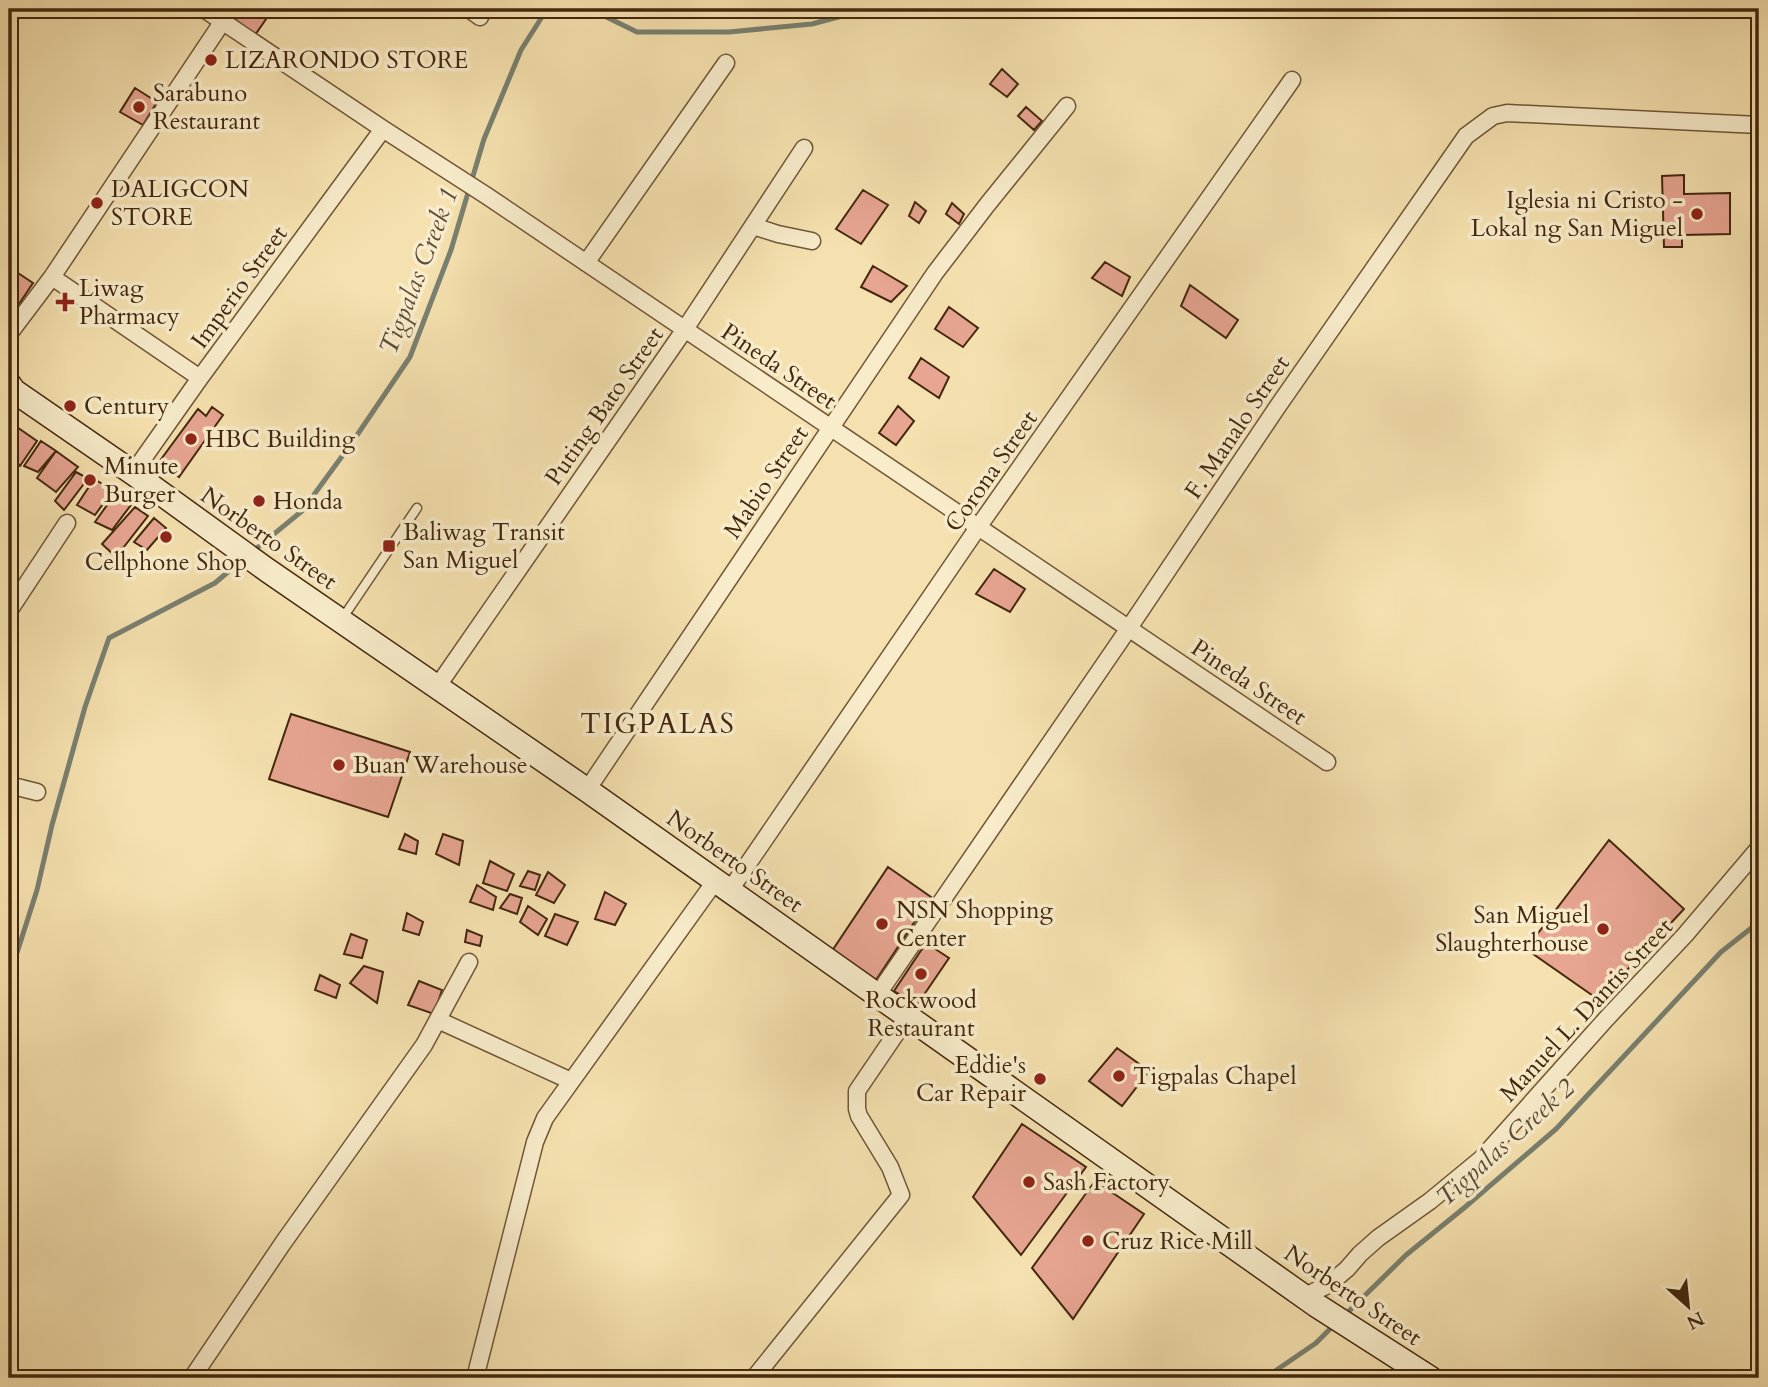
<svg xmlns="http://www.w3.org/2000/svg" width="1768" height="1387" viewBox="0 0 1768 1387" font-family="Cardo,serif">
  <rect width="100%" height="100%" fill="#f5e1af"/>
  <filter id="stains"><feTurbulence type="fractalNoise" baseFrequency=".00286" numOctaves="4"/><feColorMatrix values="0 0 0 0 .2 0 0 0 0 .09 0 0 0 0 .02 0 0 0 .5 -.17"/></filter>
  <radialGradient id="worn" r=".72"><stop offset=".6" stop-color="#630" stop-opacity="0"/><stop offset="1" stop-color="#630" stop-opacity=".3"/></radialGradient>
  <g fill="none" stroke-linecap="round" stroke-linejoin="round">
    <path stroke="#798070" stroke-width="5" d="M590 9 637 32H729L812 24 868 9
      M252 552 302 511 351 444 410 357 451 250 484 139 521 50 547 9H552
      M9 1006 15 959 37 890 52 825 85 707 109 638 215 583 242 560
      M1344 1316 1406 1255 1464 1208 1556 1129 1721 952 1759 922
      M1265 1378 1316 1343 1334 1325"/>
  </g>
  <path fill="#e7a592" stroke="#43270e" stroke-width="2" d="M238 9H273L255 35 232 17Z
    M1002 69 1018 84 1007 97 990 84Z
    M135 88 157 102 143 125 120 112Z
    M1026 107 1042 121 1034 130 1018 116Z
    M1684 175V194L1730 193V234L1682 235V247H1664L1662 176Z
    M863 190 888 205 861 244 836 229Z
    M915 202 926 211 919 223 909 216Z
    M952 203 964 214 959 224 946 214Z
    M1105 262 1130 277 1122 296 1092 278Z
    M873 266 907 286 891 302 861 287Z
    M9 267 33 283 9 319Z
    M1190 285 1238 320 1226 338 1181 306Z
    M949 307 978 328 963 347 935 329Z
    M921 358 949 377 939 398 909 378Z
    M898 406 914 421 896 445 879 433Z
    M212 407 223 415 179 477 159 462 198 409 206 416Z
    M14 425 37 441 20 466 9 454V435Z
    M41 441 56 451 38 472 24 466Z
    M56 451 78 467 56 492 37 478Z
    M76 472 87 478 86 481 64 510 55 501Z
    M94 479 113 490 95 515 77 505Z
    M117 491 134 501 112 530 95 522Z
    M135 507 148 516 116 557 102 544Z
    M154 518 166 528 147 550 134 542Z
    M994 569 1025 589 1010 612 976 594Z
    M291 714 410 752 388 817 269 779Z
    M405 834 418 841 416 854 399 849Z
    M443 834 463 841 459 865 436 854Z
    M1609 840 1684 909 1599 1000 1526 949Z
    M490 861 514 874 507 891 483 883Z
    M888 867 931 897 876 980 832 951Z
    M528 871 540 875 535 890 520 886Z
    M528 871 540 875 535 890 520 886Z
    M548 872 565 885 554 903 536 895Z
    M477 885 496 897 493 910 470 902Z
    M605 892 626 904 615 925 595 919Z
    M510 894 522 898 517 914 500 908Z
    M528 906 547 919 538 935 520 922Z
    M407 913 423 922 419 935 403 930Z
    M555 914 578 922 567 945 545 936Z
    M467 930 482 936 480 946 465 942Z
    M351 934 367 940 362 958 344 954Z
    M926 943 949 958 917 1005 894 991Z
    M364 966 383 972 377 1003 350 983Z
    M320 975 340 985 336 998 315 990Z
    M419 981 442 990 434 1014 408 1005Z
    M1117 1048 1149 1071 1122 1106 1089 1081Z
    M1022 1124 1086 1167 1021 1255 973 1197Z
    M1095 1181 1144 1214 1073 1319 1032 1268Z"/>
  <g fill="none" stroke-linecap="round" stroke-linejoin="round">
    <g stroke="#705636" stroke-width="11">
      <path id="service" d="M342 619 417 508"/>
    </g>
    <g stroke="#705636" stroke-width="19">
      <path id="minor" d="M204 9 383 129 487 196 1327 762
        M469 9 480 17
        M753 226 778 234 812 241
        M586 263 726 63
        M52 277 200 378
        M9 334 52 277 231 9
        M133 473 200 378 383 129
        M9 611 67 523
        M437 687 685 329 804 148
        M9 785 37 792
        M587 790 935 273 987 205 1067 106
        M730 890 979 526 1292 80
        M878 994 1129 628 1276 409 1466 136 1493 116 1507 113 1759 125
        M438 1020 571 1081
        M1305 1296 1328 1285 1347 1269 1360 1254 1378 1238 1430 1201 1481 1159 1607 1018 1685 935 1759 848
        M192 1378 283 1243 424 1045 469 962
        M475 1378 535 1142 545 1118 716 880
        M754 1378 901 1195 890 1167 859 1116 857 1109V1091L908 1016"/>
    </g>
    <g stroke="#43270e" stroke-width="26">
      <path id="secondary" d="M9 384 14 391 133 473 267 570 587 790 1316 1305 1430 1378"/>
    </g>
    <use href="#service" stroke="#f8eccb" stroke-width="8"/>
    <use href="#minor" stroke="#f8eccb" stroke-width="16"/>
    <use href="#secondary" stroke="#f8eccb" stroke-width="23"/>
  </g>
  <g fill="#8f2418" stroke="#f8eccb" stroke-width="2.5">
    <circle cx="211" cy="60" r="7"/>
    <circle cx="139" cy="107" r="7"/>
    <circle cx="97" cy="203" r="7"/>
    <circle cx="1697" cy="214" r="7"/>
    <path d="M61.5 291.5h7v7h7v7h-7v7h-7v-7h-7v-7h7z"/>
    <circle cx="70" cy="406" r="7"/>
    <circle cx="191" cy="439" r="7"/>
    <circle cx="90" cy="480" r="7"/>
    <circle cx="259" cy="501" r="7"/>
    <circle cx="166" cy="537" r="7"/>
    <rect x="382" y="539" width="14" height="14" rx="3.5"/>
    <circle cx="339" cy="765" r="7"/>
    <circle cx="882" cy="924" r="7"/>
    <circle cx="1603" cy="929" r="7"/>
    <circle cx="921" cy="974" r="7"/>
    <circle cx="1119" cy="1076" r="7"/>
    <circle cx="1040" cy="1079" r="7"/>
    <circle cx="1029" cy="1182" r="7"/>
    <circle cx="1088" cy="1241" r="7"/>
  </g>
  <g text-anchor="middle" stroke-width="7" stroke-linejoin="round" paint-order="stroke">
    <g font-size="24" fill="#43270e" stroke="#f8eccb" text-anchor="start">
      <text x="225" y="68">LIZARONDO STORE</text>
      <text x="153" y="101">Sarabuno<tspan x="153" dy="28">Restaurant</tspan></text>
      <text x="111" y="197">DALIGCON<tspan x="111" dy="28">STORE</tspan></text>
      <text x="1683" y="208" text-anchor="end">Iglesia ni Cristo -<tspan x="1683" dy="28">Lokal ng San Miguel</tspan></text>
      <text x="79" y="296">Liwag<tspan x="79" dy="28">Pharmacy</tspan></text>
      <text x="84" y="414">Century</text>
      <text x="205" y="447">HBC Building</text>
      <text x="104" y="474">Minute<tspan x="104" dy="28">Burger</tspan></text>
      <text x="273" y="509">Honda</text>
      <text x="403" y="540">Baliwag Transit<tspan x="403" dy="28">San Miguel</tspan></text>
      <text x="166" y="570" text-anchor="middle">Cellphone Shop</text>
      <text x="353" y="773">Buan Warehouse</text>
      <text x="896" y="918">NSN Shopping<tspan x="896" dy="28">Center</tspan></text>
      <text x="1589" y="923" text-anchor="end">San Miguel<tspan x="1589" dy="28">Slaughterhouse</tspan></text>
      <text x="921" y="1008" text-anchor="middle">Rockwood<tspan x="921" dy="28">Restaurant</tspan></text>
      <text x="1026" y="1073" text-anchor="end">Eddie's<tspan x="1026" dy="28">Car Repair</tspan></text>
      <text x="1133" y="1084">Tigpalas Chapel</text>
      <text x="1043" y="1190">Sash Factory</text>
      <text x="1102" y="1249">Cruz Rice Mill</text>
    </g>
    <g font-size="24" fill="#43270e" stroke="#f8eccb">
      <text transform="translate(239 287) rotate(-54)" y="8">Imperio Street</text>
      <text transform="translate(779 366) rotate(34)" y="8">Pineda Street</text>
      <text transform="translate(604 406) rotate(-55)" y="8">Puting Bato Street</text>
      <text transform="translate(1237 427) rotate(-56)" y="8">F. Manalo Street</text>
      <text transform="translate(991 471) rotate(-55)" y="8">Corona Street</text>
      <text transform="translate(766 482) rotate(-56)" y="8">Mabio Street</text>
      <text transform="translate(269 538) rotate(35)" y="8">Norberto Street</text>
      <text transform="translate(1249 682) rotate(34)" y="8">Pineda Street</text>
      <text transform="translate(735 861) rotate(35)" y="8">Norberto Street</text>
      <text transform="translate(1586 1010) rotate(-47)" y="8">Manuel L. Dantis Street</text>
      <text transform="translate(1353 1295) rotate(34)" y="8">Norberto Street</text>
    </g>
    <g font-size="26" font-style="italic" fill="#5a4c37" stroke="#f8eccb">
      <text transform="translate(418 271) rotate(-69)" y="9">Tigpalas Creek 1</text>
      <text transform="translate(1505 1142) rotate(-42)" y="9">Tigpalas Creek 2</text>
    </g>
    <g font-size="28" letter-spacing="2" fill="#43270e" stroke="#f8eccb">
      <text x="658" y="733">TIGPALAS</text>
    </g>
  </g>
  <rect width="1768" height="1387" fill="none" stroke="#f5e1af" stroke-width="35"/>
  <rect x="10" y="10" width="1747" height="1366" fill="none" stroke="#43270e" stroke-width="3.5"/>
  <rect x="18" y="18" width="1733" height="1352" fill="none" stroke="#43270e" stroke-width="2"/>
  <g transform="translate(1688 1306) rotate(153)" stroke="#f8eccb" stroke-width="5" paint-order="stroke">
  <path d="M0-5L12 26L0 18L-12 26Z" fill="#43270e"/>
  <text y="-10" font-size="19" font-weight="bold" text-anchor="middle" fill="#43270e">N</text>
  </g>
  <rect width="100%" height="100%" filter="url(#stains)"/>
  <rect width="100%" height="100%" fill="url(#worn)"/>
</svg>
